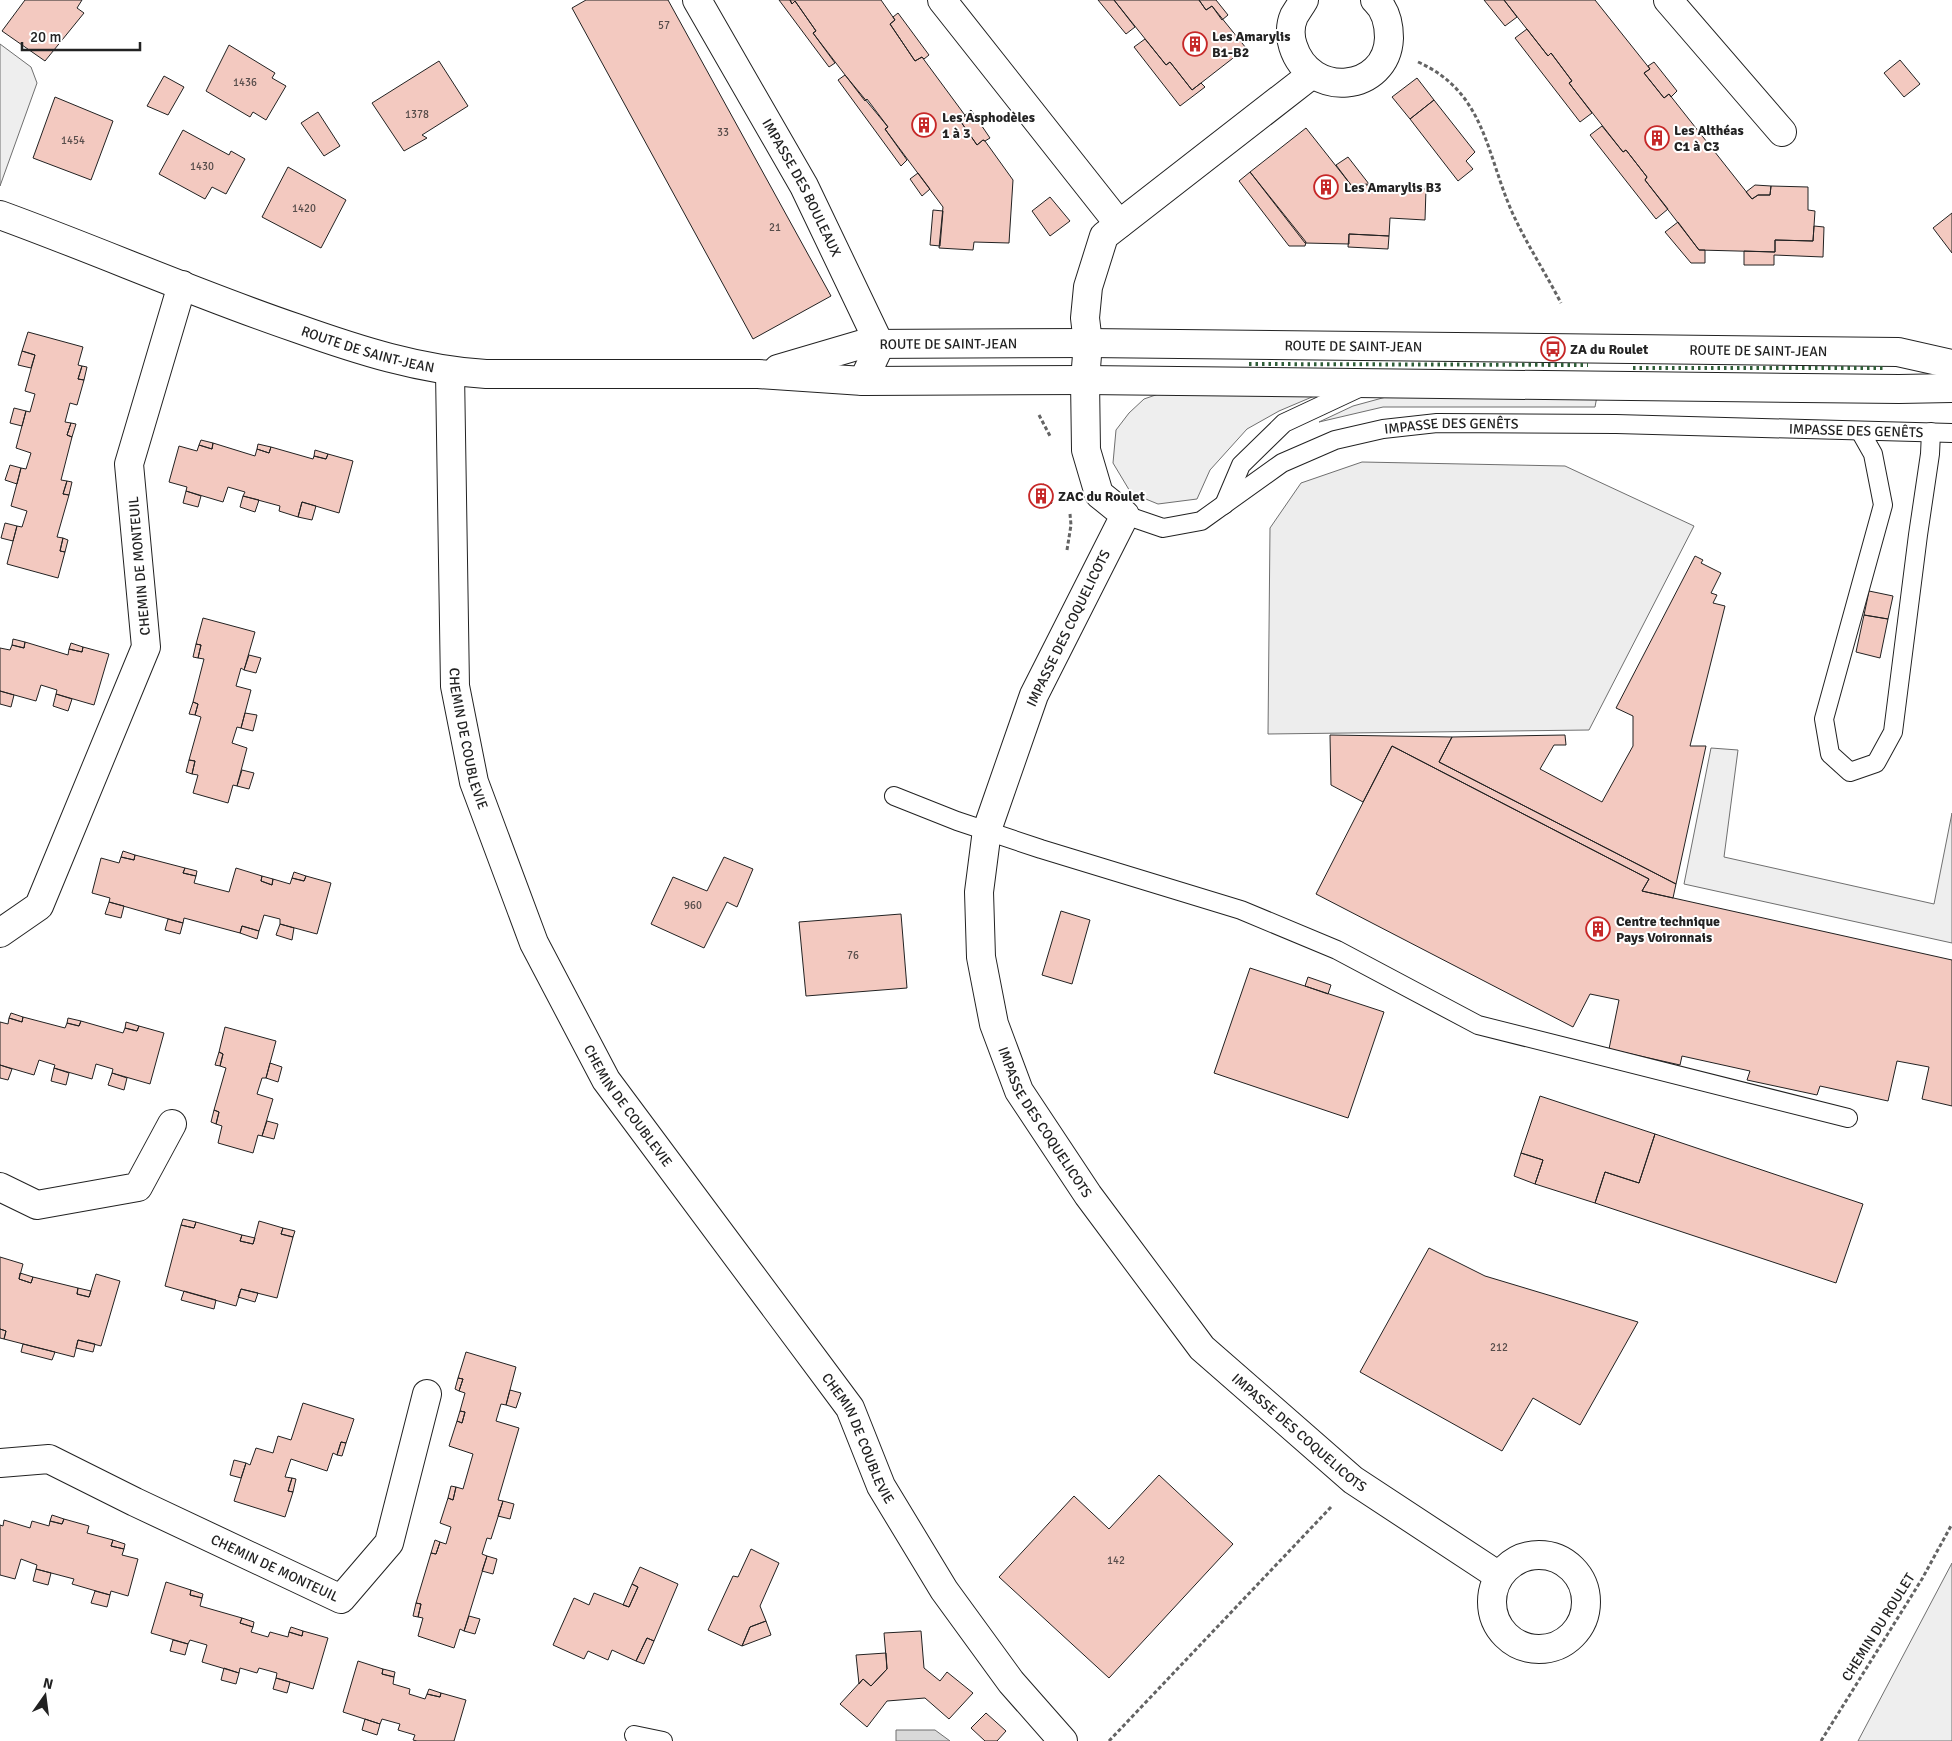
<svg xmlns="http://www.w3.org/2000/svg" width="1952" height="1741" viewBox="0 0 1952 1741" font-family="Signika,sans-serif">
  <rect width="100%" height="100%" fill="#fff"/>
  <path fill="#eee" stroke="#6f6f6f" d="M0 44 31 67 37 83 0 186Z
    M1170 390 1319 394 1279 411 1247 429 1210 470 1197 499 1158 504 1131 493 1113 463 1116 430 1129 413 1144 399Z
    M1397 394 1597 396 1595 407H1383L1319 422 1353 406Z
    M1711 748 1738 750 1724 857 1934 904 1952 813V943L1684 884Z
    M1952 1563V1741H1858Z"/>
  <path fill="#ededed" stroke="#6f6f6f" d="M1362 462 1565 466 1694 526 1589 730 1268 734 1270 528 1301 483Z"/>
  <path fill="#d9d9d9" stroke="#6f6f6f" d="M896 1730H935L950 1741H896Z"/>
  <path fill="#f3c9c0" stroke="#222" d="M25 0H82L77 8 84 13 45 61 2 31Z
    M586 0H668L831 296 753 339 572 8Z
    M779 0H790L792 4 795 1 816 31 813 33 835 63 829 67Z
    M790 0H881L895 20 890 24 915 61 922 57 967 118 961 122 977 145 983 140 985 141 1013 180 1009 243 974 242 973 250 939 248 943 207 885 129 888 127 867 99 865 101 813 33 816 31 795 1 792 4Z
    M1098 0H1114L1135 27 1126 34Z
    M1114 0H1199L1206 10 1212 6 1246 48 1192 90 1170 62 1166 65Z
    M1199 0H1216L1228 15 1222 20 1212 6 1206 10Z
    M1484 0H1504L1517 17 1505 26Z
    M1504 0H1595L1650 69 1644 73 1664 98 1669 94 1752 199 1758 195H1770L1771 186 1808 187V210L1815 211 1813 241 1775 240V252L1699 250 1645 180 1647 177 1626 150 1623 152 1569 83 1572 81 1551 53 1548 56Z
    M898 13 929 55 924 59 922 57 915 61 890 24 895 20 893 17Z
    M1527 29 1548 56 1551 53 1572 81 1569 83 1592 113 1580 122 1515 38Z
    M1145 39 1166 65 1170 62 1192 90 1201 83 1205 87 1180 106 1134 47Z
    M229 45 275 73 272 78 286 86 266 120 253 112 250 117 206 91Z
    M1900 60 1920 84 1904 97 1884 73Z
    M439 61 468 106 422 135 427 138 404 151 372 103Z
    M1654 62 1677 91 1671 97 1669 94 1664 98 1644 73 1650 69 1648 66Z
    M845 75 888 127 885 129 907 160 901 166 838 80Z
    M164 76 184 87 168 115 147 106Z
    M1417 78 1434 100 1410 119 1392 97Z
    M55 97 113 121 91 180 33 158Z
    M1434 100 1475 152 1466 161 1473 169 1458 181 1410 119Z
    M971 110 990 138 985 141 983 140 977 145 961 122 967 118 964 116Z
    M318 112 340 146 324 156 301 123Z
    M1602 126 1623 152 1626 150 1647 177 1645 180 1668 209 1656 219 1590 135Z
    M1306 128 1351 185H1392L1391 189H1426L1425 220 1390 218 1389 236 1349 234V244L1305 243 1250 172Z
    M183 130 229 155 231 151 245 159 226 194 212 187 205 199 159 174Z
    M1348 157 1369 184 1351 185 1336 165Z
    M288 167 346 200 321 248 262 217Z
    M1250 172 1306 242 1305 246H1289L1239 181Z
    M918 173 930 189 922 196 910 179Z
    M1755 185 1771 186 1770 195H1758L1752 199 1746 192Z
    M1050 197 1070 221 1050 236 1032 211Z
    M933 210 943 211 940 246 930 245Z
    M1952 213V253L1933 228Z
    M1678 222 1699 250H1705V263H1691L1665 232Z
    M1814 226 1824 227 1823 257 1774 255V265H1744V251L1775 252V240L1813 241Z
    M1349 234 1389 236 1388 249 1348 247Z
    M28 332 83 347 78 365 82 366 78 379 84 380 77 405 70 403 65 422 71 423 67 435 72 437 61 480 67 481 63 494 69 495 57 537 63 538 60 551 65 552 58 578 7 564 17 526 22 527 27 511 11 506 21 468 26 469 31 453 16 448 26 411 30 412 35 394 25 391 35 355 22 351Z
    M22 351 35 355 31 368 18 365Z
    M82 366 87 367 84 380 78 379Z
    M14 408 26 411 22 426 10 423Z
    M71 423 76 424 72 437 67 435Z
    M201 440 213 443 212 449 199 445Z
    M213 443 255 456 257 449 269 453 271 447 313 459 314 456 326 459 328 454 353 461 339 513 302 502 298 517 279 511 280 506 243 496 245 492 228 487 223 502 186 491 187 487 169 482 179 446 197 451 199 445 212 449Z
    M258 444 271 447 269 453 257 449Z
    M315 450 328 454 326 459 314 456Z
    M10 465 21 468 17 484 5 480Z
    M67 481 72 482 69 495 63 494Z
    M1044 484 1052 503 1039 508 1031 490Z
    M186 491 201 496 198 507 183 503Z
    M243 496 259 500 255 512 240 507Z
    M302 502 316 506 312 520 298 517Z
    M5 523 17 526 13 541 1 538Z
    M63 538 68 540 65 552 60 551Z
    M1695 556 1703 560 1701 563 1721 573 1711 593 1717 595 1713 603 1725 606 1690 746H1706L1676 884 1439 762 1452 737 1565 735 1566 745H1554L1540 769 1602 802 1633 746V716L1616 708Z
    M1869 591 1893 596 1888 619 1864 615Z
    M1864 615 1888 619 1880 658 1856 652Z
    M203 618 255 632 244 670 241 668 236 686 251 690 241 728 237 727 232 743 247 748 237 786 233 785 228 803 193 793 198 775 192 774 195 761 189 760 201 717 195 715 198 704 193 702 204 659 198 658 201 645 196 644Z
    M13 639 25 642 24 648 12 645Z
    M25 642 68 655 69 649 82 652 83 647 109 654 94 705 56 694 57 690 41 685 36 701 0 691V648L10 650 12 645 24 648Z
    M71 643 83 647 82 652 69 649Z
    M196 644 201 645 198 658 193 657Z
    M249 655 261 658 256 673 244 670Z
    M0 691 14 695 11 707 0 704Z
    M56 694 72 699 68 711 53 706Z
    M193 702 198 704 195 715 189 714Z
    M245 713 257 715 253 731 241 728Z
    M1330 735 1452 737 1439 762 1676 884 1673 898 1642 891 1649 879 1392 746 1363 802 1331 785Z
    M1392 746 1649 879 1642 891 1952 960V1106L1922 1099 1929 1067 1897 1061 1888 1101 1820 1086 1817 1095 1747 1080 1750 1071 1682 1056 1680 1065 1609 1049 1619 1000 1590 994 1573 1027 1316 894Z
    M189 760 195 761 192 774 186 772Z
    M242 770 254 773 249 789 237 786Z
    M123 851 135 855 134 860 121 857Z
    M135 855 185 868 183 873 196 876 194 883 229 892 236 868 262 876 261 881 272 885 273 879 290 884 292 878 304 881 306 876 331 883 317 934 280 924V919L264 915 259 931 242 926 240 933 184 918 183 923 109 902 110 898 92 893 101 858 119 863 121 857 134 860Z
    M724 857 753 869 737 907 727 902 704 948 651 924 673 877 707 891Z
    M185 868 197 871 196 876 183 873Z
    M294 872 306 876 304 881 292 878Z
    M262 876 273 879 272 885 261 881Z
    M109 902 124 906 121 918 105 914Z
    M1061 911 1090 920 1072 984 1042 975Z
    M901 914 907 988 806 996 799 922Z
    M168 919 183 923 180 934 165 930Z
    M280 924 294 928 292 940 276 935Z
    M242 926 259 931 257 939 240 933Z
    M1250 968 1384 1012 1348 1118 1214 1073Z
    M1308 977 1331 985 1328 994 1305 986Z
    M11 1013 23 1017 22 1022 9 1018Z
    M23 1017 65 1028 67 1023 79 1026 81 1021 123 1033 125 1028 137 1031 139 1026 164 1033 150 1084 112 1073 113 1069 96 1064 92 1079 54 1068 55 1065 39 1060 34 1075 0 1065V1022L8 1024 9 1018 22 1022Z
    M68 1018 81 1021 79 1026 67 1023Z
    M126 1022 139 1026 137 1031 125 1028Z
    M225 1027 276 1041 266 1078H262L257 1094 273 1099 262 1136 258 1135 253 1153 218 1143 222 1126 216 1124 219 1112 214 1110 226 1068 220 1066 223 1054 219 1052Z
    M219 1052 223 1054 220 1066 215 1065Z
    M270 1063 282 1067 278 1082 266 1078Z
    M0 1065 12 1069 8 1080 0 1078Z
    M54 1068 69 1073 66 1085 51 1081Z
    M112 1073 127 1078 124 1090 108 1085Z
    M1540 1096 1655 1134 1639 1183 1605 1172 1595 1203 1535 1184 1543 1160 1521 1153Z
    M214 1110 219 1112 216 1124 211 1122Z
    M267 1121 278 1124 274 1139 262 1136Z
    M1655 1134 1863 1204 1836 1283 1595 1203 1605 1172 1639 1183Z
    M1521 1153 1543 1160 1535 1184 1514 1176Z
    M183 1219 196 1222 194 1228 181 1225Z
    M259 1221 283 1228 281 1234 293 1237 277 1298 241 1289 236 1306 165 1286 181 1225 194 1228 196 1222 242 1235 240 1241 253 1244Z
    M283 1228 295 1231 293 1237 281 1234Z
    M242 1235 255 1238 253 1244 240 1241Z
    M1429 1248 1485 1276 1638 1322 1580 1425 1533 1398 1502 1451 1360 1372Z
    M0 1257 23 1264 19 1279 31 1283 33 1277 78 1288 77 1294 89 1297 96 1274 120 1281 101 1346 78 1340 74 1357 4 1339 6 1331 0 1329Z
    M20 1273 33 1277 31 1283 19 1279Z
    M78 1288 91 1291 89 1297 77 1294Z
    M241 1289 258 1293 255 1302 238 1297Z
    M184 1291 216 1300 214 1309 181 1300Z
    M0 1329 6 1331 4 1339 0 1338Z
    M78 1340 95 1344 93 1352 76 1348Z
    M23 1344 55 1352 52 1360 21 1352Z
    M466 1352 516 1367 506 1405 501 1404 496 1421 519 1428 498 1500 503 1501 491 1539 487 1538 482 1554 487 1556 464 1631 460 1629 454 1648 418 1636 423 1618 418 1617 421 1604 416 1603 431 1553 436 1554 440 1542 446 1544 451 1527 440 1523 448 1498 453 1500 456 1487 463 1489 473 1454 449 1446 457 1421 462 1423 465 1412 460 1411 465 1393 459 1391 463 1379 458 1378Z
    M458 1378 463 1379 459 1391 455 1389Z
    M510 1390 521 1393 516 1408 506 1405Z
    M303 1403 354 1419 346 1443 341 1442 337 1455 333 1453 327 1471 291 1459 285 1477 292 1478 288 1491 293 1492 285 1517 234 1501 246 1463 250 1465 256 1448 273 1453 278 1436 291 1440Z
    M460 1411 465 1412 462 1423 457 1421Z
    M341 1442 346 1443 342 1456 337 1455Z
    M234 1460 246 1463 241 1478 230 1475Z
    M1159 1475 1233 1544 1109 1678 999 1577 1074 1496 1109 1529Z
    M292 1478 296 1479 293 1492 288 1491Z
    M451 1486 456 1487 453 1500 448 1498Z
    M503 1501 514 1504 510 1519 498 1516Z
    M52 1515 64 1519 62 1524 50 1521Z
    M64 1519 89 1526 87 1533 113 1540 111 1546 124 1549 122 1555 138 1559 128 1596 111 1591 110 1595 72 1584 74 1579 36 1569 37 1565 21 1559 15 1579 0 1575V1525L3 1526 4 1520 30 1528 32 1521 49 1526 50 1521 62 1524Z
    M113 1540 125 1544 124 1549 111 1546Z
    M435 1540 440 1542 436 1554 431 1553Z
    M751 1549 779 1563 760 1606 766 1621 750 1627 742 1646 708 1630 733 1576 738 1577Z
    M487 1556 497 1559 493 1574 482 1571Z
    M640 1567 678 1584 654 1641 647 1638 636 1661 612 1650 608 1660 588 1651 584 1659 553 1645 574 1598 589 1605 594 1593 629 1607 638 1587 632 1584Z
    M36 1569 51 1573 48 1585 33 1581Z
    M166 1582 191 1590 190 1595 202 1598 200 1606 242 1618 240 1623 253 1627 251 1632 268 1637 270 1632 288 1637 289 1632 302 1636 303 1631 328 1638 313 1689 276 1678 277 1673 259 1668 257 1673 240 1668 239 1673 202 1662 207 1645 190 1640 188 1644 151 1633Z
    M632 1584 638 1587 629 1607 623 1605Z
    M191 1590 203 1594 202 1598 190 1595Z
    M95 1591 110 1595 107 1607 91 1603Z
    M416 1603 421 1604 418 1617 413 1616Z
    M469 1616 480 1619 475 1634 464 1631Z
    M242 1618 254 1622 253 1627 240 1623Z
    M766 1621 771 1635 742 1646 750 1627Z
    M291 1627 303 1631 302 1636 289 1632Z
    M921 1631 924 1668 940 1681 947 1672 973 1693 949 1719 925 1698 887 1701 867 1727 840 1704 863 1679 871 1686 887 1669 884 1633Z
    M647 1638 654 1641 644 1664 636 1661Z
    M173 1640 188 1644 185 1655 170 1651Z
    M886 1653 887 1669 871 1686 863 1679 859 1684 856 1655Z
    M358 1661 383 1669 382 1674 394 1677 393 1684 410 1689 409 1694 425 1699 427 1694 440 1697 441 1693 466 1700 454 1741H417L413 1740 415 1735 398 1730 400 1724 382 1719 380 1724 343 1712Z
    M224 1668 239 1673 236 1684 221 1680Z
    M383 1669 395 1672 394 1677 382 1674Z
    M276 1678 290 1682 287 1693 273 1689Z
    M429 1689 441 1693 440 1697 427 1694Z
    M986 1713 1006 1731 997 1741H985L971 1728Z
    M365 1719 380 1724 377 1735 362 1730Z"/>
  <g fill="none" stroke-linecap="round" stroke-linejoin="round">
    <g stroke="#222" stroke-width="20">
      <g id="service">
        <path d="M1860 431 1873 454 1883 505 1824 719 1830 754 1850 772 1876 763 1893 732 1918 535 1930 454 1931 432"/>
        <path d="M1224 505 1241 465 1284 423 1361 387"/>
        <path id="s1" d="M1125 515 1163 528 1201 521 1282 463 1335 440 1383 429 1437 423 1616 424 1952 433"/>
        <path d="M894 796 957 821 1041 849 1241 910 1337 950 1478 1025 1848 1118"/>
        <path d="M634 1735 663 1741"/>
      </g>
    </g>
    <g stroke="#222" stroke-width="30">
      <g id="minor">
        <path id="s2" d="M697 0 804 186 880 345 863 381"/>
        <path d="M942 0 1119 224"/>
        <path d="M1304 0C1301 5 1297 11 1294 16 1290 25 1290 37 1293 46 1310 100 1387 92 1389 38 1389 24 1386 10 1375 0"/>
        <path d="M1668 0 1782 132"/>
        <path id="s3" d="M1311 75 1104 236 1088 287 1085 318 1088 343 1085 380 1086 450 1099 494 1125 515 1034 695 987 830 979 892 981 957 994 1024 1019 1091 1088 1195 1202 1348 1353 1480 1499 1576"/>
        <path id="s4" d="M450 372 455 686 474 782 534 943 606 1080 850 1408 881 1486 944 1590 1011 1682 1063 1741"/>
        <path d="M0 933 39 906 146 647 129 464 182 285"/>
        <path d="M0 1187 37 1205 138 1187 172 1124"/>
        <path id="s5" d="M0 1463 49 1459 135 1502 341 1599 389 1543 427 1394"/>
        <circle cx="1539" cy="1602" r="47"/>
      </g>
    </g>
    <g stroke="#222" stroke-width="30">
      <g id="secondary">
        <path id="s6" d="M0 215C99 251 196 294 296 328 358 350 420 370 486 374H758L863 381 1085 380 1899 389 1952 388"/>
        <path id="s7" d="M778 369 863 344 1088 343 1898 352 1952 364"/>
      </g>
    </g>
    <path stroke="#646464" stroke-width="3" stroke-dasharray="4 2.5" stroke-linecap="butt" d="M1418 62C1485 92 1486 153 1512 212 1526 243 1545 272 1561 303
      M1039 415 1050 436
      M1067 550 1071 525 1070 514
      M1109 1741 1332 1506
      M1821 1741 1922 1579 1952 1524"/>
    <use href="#service" stroke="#fff" stroke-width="18"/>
    <use href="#minor" stroke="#fff" stroke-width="28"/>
    <use href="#secondary" stroke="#fff" stroke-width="28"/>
    <path stroke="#2f5e38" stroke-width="4" stroke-dasharray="2.5 4" stroke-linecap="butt" d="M1249 364 1588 365
      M1633 368H1884"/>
  </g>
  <defs>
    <g id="building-ring" transform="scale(1.25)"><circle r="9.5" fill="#fff" stroke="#c62828" stroke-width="1.5"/><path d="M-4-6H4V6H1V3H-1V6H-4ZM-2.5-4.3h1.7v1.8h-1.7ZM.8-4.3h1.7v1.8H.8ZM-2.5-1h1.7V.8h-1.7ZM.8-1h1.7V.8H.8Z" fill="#c62828"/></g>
    <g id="bus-ring" transform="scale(1.25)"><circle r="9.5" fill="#fff" stroke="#c62828" stroke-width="1.5"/><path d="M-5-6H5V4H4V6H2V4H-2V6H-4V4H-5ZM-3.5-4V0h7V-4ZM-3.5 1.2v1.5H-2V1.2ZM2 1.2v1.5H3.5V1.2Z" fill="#c62828"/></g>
  </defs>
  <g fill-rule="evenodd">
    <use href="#building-ring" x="1195" y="44"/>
    <use href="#building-ring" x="924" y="125"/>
    <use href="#building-ring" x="1657" y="138"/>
    <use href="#building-ring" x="1326" y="187"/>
    <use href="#bus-ring" x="1553" y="349"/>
    <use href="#building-ring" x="1041" y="496"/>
    <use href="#building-ring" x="1598" y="929"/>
  </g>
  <g text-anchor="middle" stroke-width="4" stroke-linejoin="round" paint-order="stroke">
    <g font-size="11" fill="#564c4a">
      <text x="664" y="29">57</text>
      <text x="245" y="86">1436</text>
      <text x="417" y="118">1378</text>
      <text x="723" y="136">33</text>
      <text x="73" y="144">1454</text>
      <text x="202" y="170">1430</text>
      <text x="304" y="212">1420</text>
      <text x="775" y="231">21</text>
      <text x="693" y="909">960</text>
      <text x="853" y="959">76</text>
      <text x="1499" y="1351">212</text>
      <text x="1116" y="1564">142</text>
    </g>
    <g font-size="14" font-weight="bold" fill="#222" stroke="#fff" text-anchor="start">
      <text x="1212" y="41">Les Amarylis<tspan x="1212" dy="16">B1-B2</tspan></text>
      <text x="942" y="122">Les Asphodèles<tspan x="942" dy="16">1 à 3</tspan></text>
      <text x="1674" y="135">Les Althéas<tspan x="1674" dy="16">C1 à C3</tspan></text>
      <text x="1344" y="192">Les Amarylis B3</text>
      <text x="1570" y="354">ZA du Roulet</text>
      <text x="1058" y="501">ZAC du Roulet</text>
      <text x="1616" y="926">Centre technique<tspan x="1616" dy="16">Pays Voironnais</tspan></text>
    </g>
    <g font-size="14" fill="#222" stroke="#fff">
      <text dy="5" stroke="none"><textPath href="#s2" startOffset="215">IMPASSE DES BOULEAUX</textPath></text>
      <text dy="5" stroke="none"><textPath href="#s7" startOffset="174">ROUTE DE SAINT-JEAN</textPath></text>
      <text dy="5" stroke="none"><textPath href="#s7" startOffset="579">ROUTE DE SAINT-JEAN</textPath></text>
      <text dy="5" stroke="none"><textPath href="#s6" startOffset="392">ROUTE DE SAINT-JEAN</textPath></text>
      <text dy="5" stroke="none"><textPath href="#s7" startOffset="984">ROUTE DE SAINT-JEAN</textPath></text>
      <text dy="5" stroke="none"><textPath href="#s1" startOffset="354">IMPASSE DES GENÊTS</textPath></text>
      <text dy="5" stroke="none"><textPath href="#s1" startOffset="759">IMPASSE DES GENÊTS</textPath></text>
      <text transform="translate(139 566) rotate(-95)" y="5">CHEMIN DE MONTEUIL</text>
      <text transform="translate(1068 628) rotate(-64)" y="5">IMPASSE DES COQUELICOTS</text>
      <text dy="5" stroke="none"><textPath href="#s4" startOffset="368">CHEMIN DE COUBLEVIE</textPath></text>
      <text dy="5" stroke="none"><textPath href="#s4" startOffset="772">CHEMIN DE COUBLEVIE</textPath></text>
      <text dy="5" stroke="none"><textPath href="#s3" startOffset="1210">IMPASSE DES COQUELICOTS</textPath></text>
      <text dy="5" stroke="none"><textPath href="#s3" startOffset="1615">IMPASSE DES COQUELICOTS</textPath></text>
      <text dy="5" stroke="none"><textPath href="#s4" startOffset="1178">CHEMIN DE COUBLEVIE</textPath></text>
      <text dy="5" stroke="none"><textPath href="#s5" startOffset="300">CHEMIN DE MONTEUIL</textPath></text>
      <text transform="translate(1878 1627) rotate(-58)" y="5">CHEMIN DU ROULET</text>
    </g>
  </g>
  <g transform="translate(45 1696) rotate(14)" stroke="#ffffff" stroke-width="4" paint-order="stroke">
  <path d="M0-4L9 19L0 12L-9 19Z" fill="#222222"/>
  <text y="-8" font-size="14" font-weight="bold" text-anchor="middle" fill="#222222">N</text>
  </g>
  <path d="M22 42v8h118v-8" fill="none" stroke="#222222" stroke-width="2.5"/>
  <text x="30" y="42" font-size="15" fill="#222222" stroke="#ffffff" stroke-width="4" paint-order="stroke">20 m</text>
</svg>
